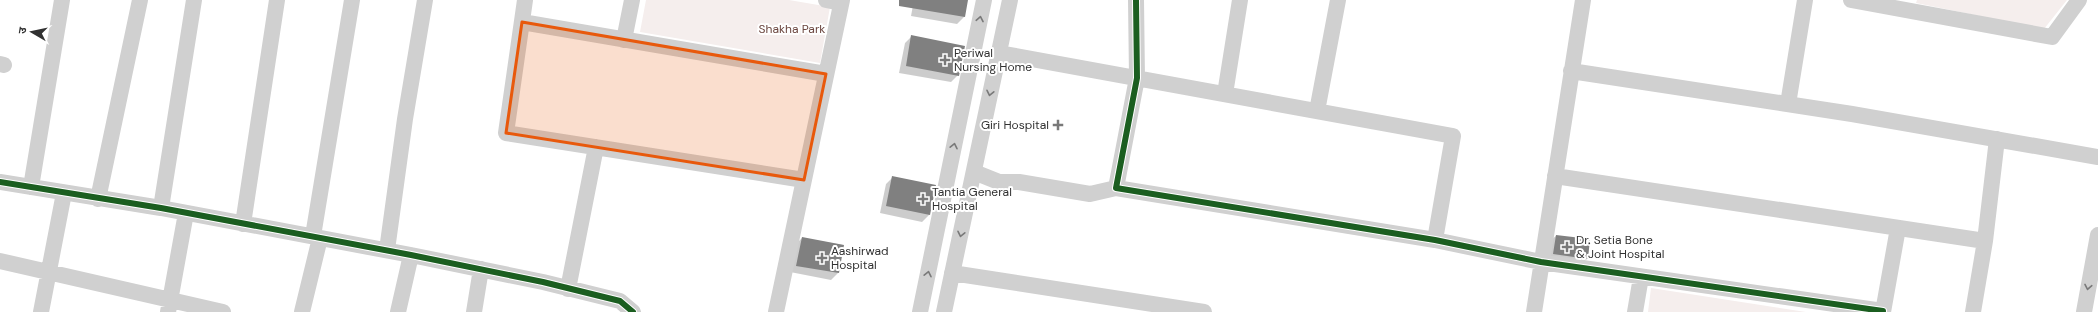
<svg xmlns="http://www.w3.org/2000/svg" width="2098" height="312" viewBox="0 0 2098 312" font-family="'DM Sans','Noto Sans Devanagari',sans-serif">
  <rect width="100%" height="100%" fill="#fff"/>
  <path fill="#f5eeed" d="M646 0H789L830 7 820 63 640 32Z
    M1917 0H2067L2044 29 1916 3Z
    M1651 288 1806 312H1648Z"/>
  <path fill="#0003" d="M914 0H967L964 17 957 24 911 16Z
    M912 36 958 75 951 82 899 73 905 43Z
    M893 177 935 186 929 215 922 222 880 213 886 184Z
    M1556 236 1587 259 1582 263 1548 259 1551 240Z
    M802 238 843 245 838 273 831 280 790 272 795 245Z"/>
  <path fill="#808080" d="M899 0H968L965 17 899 6Z
    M911 35 965 46 959 76 906 66Z
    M892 176 936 185 930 215 886 206Z
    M1556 235 1590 239 1588 259 1553 254Z
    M802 237 844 245 839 273 796 266Z"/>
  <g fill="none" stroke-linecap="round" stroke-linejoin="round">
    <path stroke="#d0d0d0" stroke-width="16" d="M525 0 506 133 804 180
      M826 0 841 3
      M1136 0 1137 78 1116 188 1435 240 1541 262 1883 311
      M1851 0 2052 37 2079 0
      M522 22 826 74
      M624 40 632 0
      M999 53 1453 136 1435 240
      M0 64 4 65
      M1571 71 1852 114 2098 157
      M1225 94 1240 0
      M1788 104 1805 0
      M1317 111 1338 0
      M974 172 999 182H1019L1090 194 1116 188
      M1555 176 1985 241
      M0 182 161 208 411 255 543 282 620 301 633 312
      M31 187 62 0
      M98 199 140 0
      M161 208 194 0
      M243 224 277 0
      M313 236 352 0
      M387 250 405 119 425 0
      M0 261 223 312
      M952 273 1204 312
      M568 289 596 147
      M41 312 64 193
      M168 312 186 213
      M302 312 320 238
      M398 312 411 255
      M474 312 481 269
      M776 312 842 0
      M920 312 984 0
      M944 312 1010 0
      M1534 312 1583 0
      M1635 312 1641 277
      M1883 312 1898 228
      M1973 312 1985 241 1997 139
      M2084 312 2098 235"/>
    <g stroke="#fff" stroke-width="8">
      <path id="cycleway" d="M1136 0 1137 78 1116 188 1435 240 1541 262 1883 311
        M0 182 161 208 411 255 543 282 620 301 633 312"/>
    </g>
    <use href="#cycleway" stroke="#1b5e20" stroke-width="6"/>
  </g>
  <defs><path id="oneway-chevron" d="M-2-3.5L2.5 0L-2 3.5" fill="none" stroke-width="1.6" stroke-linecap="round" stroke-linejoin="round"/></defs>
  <g stroke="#797979">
    <use href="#oneway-chevron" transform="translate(980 19) rotate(-79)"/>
    <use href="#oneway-chevron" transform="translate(990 93) rotate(102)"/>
    <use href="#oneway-chevron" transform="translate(954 146) rotate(-78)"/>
    <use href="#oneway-chevron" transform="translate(961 234) rotate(102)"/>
    <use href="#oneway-chevron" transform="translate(928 274) rotate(-78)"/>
    <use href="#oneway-chevron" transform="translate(2088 287) rotate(101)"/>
  </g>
  <path fill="#e8590c" fill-opacity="0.2" stroke="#e8590c" stroke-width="3" stroke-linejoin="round" d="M522 22 826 74 804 180 506 133Z"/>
  <g fill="#797979" stroke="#fff" stroke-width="1.5">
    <path d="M943 54h4v4h4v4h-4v4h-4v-4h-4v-4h4z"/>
    <path d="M1056 119h4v4h4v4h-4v4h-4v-4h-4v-4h4z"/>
    <path d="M921 193h4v4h4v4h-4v4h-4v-4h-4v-4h4z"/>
    <path d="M1565 241h4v4h4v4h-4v4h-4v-4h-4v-4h4z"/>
    <path d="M820 252h4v4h4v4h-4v4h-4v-4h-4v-4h4z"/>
  </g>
  <g text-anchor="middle" stroke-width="4" stroke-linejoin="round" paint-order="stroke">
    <g font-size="12" fill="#6b463f" stroke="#fff">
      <text x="792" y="33">Shakha Park</text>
    </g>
    <g font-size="12" fill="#313131" stroke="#fff" text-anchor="start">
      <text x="954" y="57">Periwal<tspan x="954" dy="14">Nursing Home</tspan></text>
      <text x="1049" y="129" text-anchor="end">Giri Hospital</text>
      <text x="932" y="196">Tantia General<tspan x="932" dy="14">Hospital</tspan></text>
      <text x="1576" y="244">Dr. Setia Bone<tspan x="1576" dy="14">&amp; Joint Hospital</tspan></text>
      <text x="831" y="255">Aashirwad<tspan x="831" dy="14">Hospital</tspan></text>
    </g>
  </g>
  <g transform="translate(32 32) rotate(279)" stroke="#ffffff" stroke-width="3" paint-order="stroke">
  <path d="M0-3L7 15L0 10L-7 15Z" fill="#313131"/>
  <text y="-6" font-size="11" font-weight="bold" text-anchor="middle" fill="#313131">उ</text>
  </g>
</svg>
